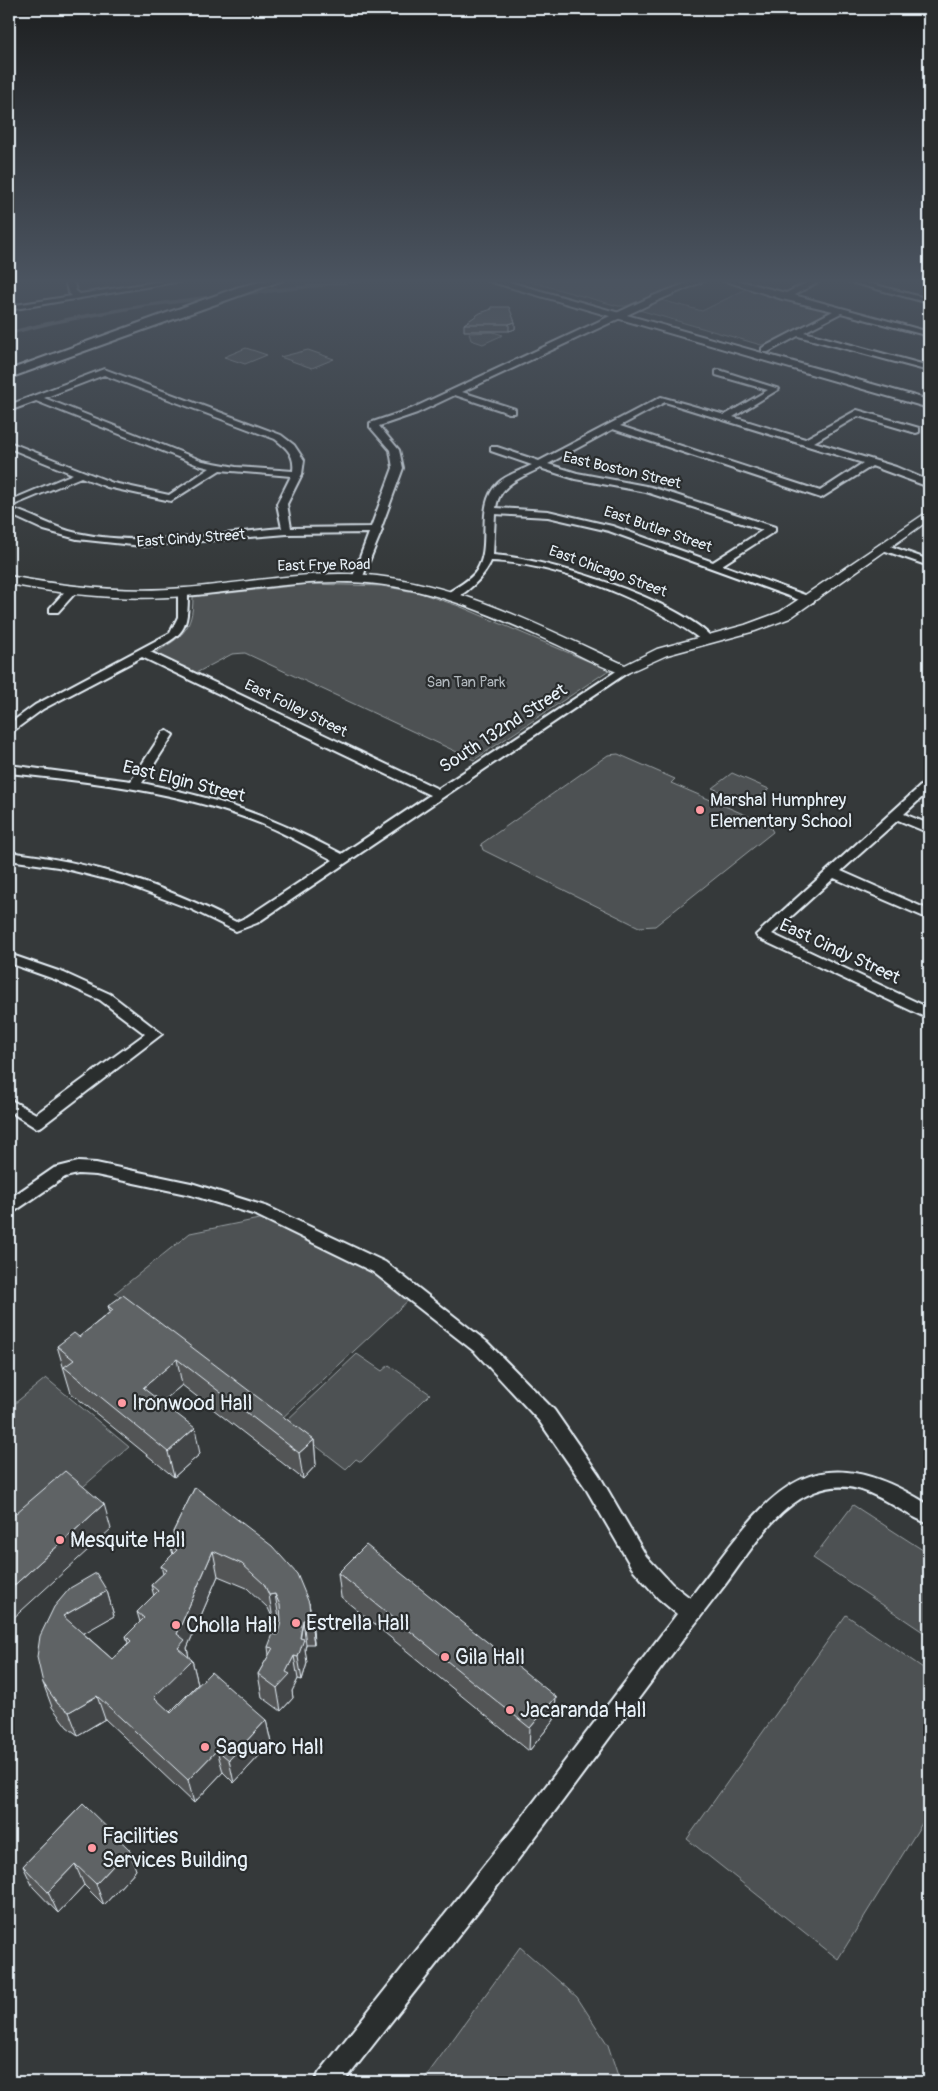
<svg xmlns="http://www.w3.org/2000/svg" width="938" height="2091" viewBox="0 0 938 2091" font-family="Pangolin,sans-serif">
  <rect width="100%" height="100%" fill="#35393a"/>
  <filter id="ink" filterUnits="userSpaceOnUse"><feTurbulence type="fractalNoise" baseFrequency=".02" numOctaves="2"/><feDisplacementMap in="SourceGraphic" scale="10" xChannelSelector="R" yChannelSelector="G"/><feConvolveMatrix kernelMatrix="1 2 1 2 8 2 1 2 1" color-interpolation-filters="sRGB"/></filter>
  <g filter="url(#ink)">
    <path fill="#4d5152" stroke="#9aa1a5" d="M524 280H692L626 306H618Z
      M748 288 831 311 772 343 761 345 639 310 661 300 702 311Z
      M493 332 503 335 483 344 471 340 469 333Z
      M246 348 267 355 245 364 224 357Z
      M308 350 334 359 312 368 280 357Z
      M310 584 382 586 420 593 459 606 609 670 474 760 245 653 232 654 196 673 155 653C181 637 193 631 193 597Z
      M618 754 675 779 671 783 769 825 773 832 655 926 639 927 483 850 481 844 608 755Z
      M732 773 769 789 750 804 712 788Z
      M274 1216 414 1295 280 1420 115 1293 190 1233Z
      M357 1354 382 1371 389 1365 430 1394 361 1462 356 1459 346 1469 285 1422Z
      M46 1378 129 1447 9 1551V1408Z
      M853 1505 929 1554V1636L813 1558Z
      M846 1615 929 1672V1812L838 1959 687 1839Z
      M520 1947 577 1997 608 2045 620 2082H422Z"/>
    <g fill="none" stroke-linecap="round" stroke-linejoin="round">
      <path fill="#707579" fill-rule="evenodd" d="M354 280H380L146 307 54 324 9 335V331C123 302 238 292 354 280Z"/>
      <g stroke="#e8f1f8" stroke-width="4">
        <path id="minor" d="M65 280H73L76 291 80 294 168 280 181 281 9 310V306L72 296 68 292Z
          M695 280H706L659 300 462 392 515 409V413H509L455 395 417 413 379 426 399 450 403 468 381 528 382 530 361 581H353L352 579 369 533 287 534 142 546 77 539 44 530 9 514V508C32 514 53 528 77 533 144 547 214 534 282 528L277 504 291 476 220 470 171 501 107 487 81 477 9 507V501L73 474 9 448V442L113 483 169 495 210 468 198 465 36 401 9 411V405L104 369 281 435 294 445 304 460 302 474 287 504 291 528 371 527 393 468 390 450 370 427V423L411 409 653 296ZM104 375 275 439C287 448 295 455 293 471L236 467 203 461 44 398Z
          M723 280H736L786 293 812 280H822L794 295 929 332V336L841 313 804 332 929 366V371L798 336 768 352H762V348L833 311 782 299Z
          M843 280H857L929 299V303Z
          M719 370 779 389 733 417 805 439 857 410 919 428V432L916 433 858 416 814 442 896 467 929 481V487L872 466 821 498 613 429 548 464 577 473 651 487 775 527V531L722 565 813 598V602H805L609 531 548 517 495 514 493 555C544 558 681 600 714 640L708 643 704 642C651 601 559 564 491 561 486 574 462 602 446 598V594C456 587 470 581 477 570 493 545 474 506 498 483 506 475 522 470 532 465L491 451V447H497L539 461 661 397 725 415 768 390 716 375V371ZM665 402 863 463 820 491 620 426ZM540 468 575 479 646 492 763 530 713 562 612 526 548 511 496 508C499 484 521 478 540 468Z
          M884 544 929 560V566L880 549V545Z
          M72 587 76 588V592L58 612H50V608L68 588Z
          M183 589 188 592C188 632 184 634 150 652L438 789 621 668H629L631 670 257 923 236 931 191 909 122 883 58 867 9 860V852C95 863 159 883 236 922L247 917 333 860C309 847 286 834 262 824 181 791 94 782 9 773V765L131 781 163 732 167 731 173 735 142 783C218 798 273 817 342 854L430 795 142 657 43 709 9 734V724L35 705 170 633 178 617V592Z
          M929 781V791L904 814 929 824V833L898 820 841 871 929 910V919L834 878 772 934 929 1008V1019L758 938 756 935 925 782Z
          M9 954 64 973 110 994 162 1034 42 1126 36 1128 9 1111V1099L36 1114 145 1034 100 1000 54 979 9 963Z
          M78 1162 96 1163 191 1183 268 1207 385 1262 487 1342 554 1410 599 1475 646 1556 672 1584 690 1598C764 1504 801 1424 929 1505V1524C890 1509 861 1473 814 1492 773 1508 747 1557 721 1590 667 1659 616 1729 564 1799 492 1895 417 1988 344 2082H315L319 2073 517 1824 677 1614 658 1598 632 1568 585 1487 540 1422 475 1352 373 1272 256 1215 191 1195 96 1175 78 1174 65 1177 15 1211 9 1213V1199L54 1168Z"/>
      </g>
      <g stroke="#e8f1f8" stroke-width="3">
        <path id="tertiary" d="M929 511V520L790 618 755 631 667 655 625 674C601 668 578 654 556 644 499 618 440 591 377 584 314 577 249 591 185 596 126 601 67 595 9 584V576C67 587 126 593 185 588 249 583 313 569 377 576 465 586 546 629 625 665L657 649 745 625 780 612Z"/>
      </g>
      <g stroke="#e8f1f8" stroke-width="4">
        <path id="secondary" d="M268 280H283L9 378V370L239 287Z
          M485 280H502L929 400V408Z"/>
      </g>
      <use href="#minor" fill="#2a2d2e" fill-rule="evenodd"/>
      <use href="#tertiary" fill="#2a2d2e" fill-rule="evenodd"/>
      <use href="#secondary" fill="#2a2d2e" fill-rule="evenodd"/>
    </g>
    <path fill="#525557" stroke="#e8f1f8" d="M491 307 515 322V329L509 331H464V324L491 310Z
      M108 1306 314 1440 316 1465 303 1479 182 1385 162 1402 200 1454 174 1477 71 1393 57 1346 79 1337 110 1312Z
      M195 1487 309 1603 314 1644H306L305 1649 307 1663 302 1680 298 1679 292 1691 293 1698 281 1711 262 1697 258 1674 269 1655 268 1647 278 1635 281 1622 279 1618 273 1619 268 1608 247 1588 218 1576 187 1648 189 1658 192 1660 198 1684 170 1712 171 1713 266 1720 271 1743 234 1783 223 1772 194 1803 105 1719 78 1735 67 1727 52 1707 43 1683 107 1591 114 1616 83 1633 112 1659 128 1643 126 1636 140 1622 137 1612 154 1596 151 1585 163 1574 161 1566 173 1554 170 1545 175 1541 173 1532Z
      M338 1573 556 1697 554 1720 529 1751 341 1597Z
      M83 1804 136 1870 104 1905 84 1885 58 1913 33 1887 23 1866Z"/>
    <path fill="#424547" stroke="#e8f1f8" d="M515 322V329L509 331V324Z
      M177 1359 182 1385 149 1413 143 1388Z
      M195 1428 200 1454 174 1477 168 1452Z
      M314 1440 316 1465 303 1479 299 1453Z
      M104 1504 111 1529 9 1622V1590Z
      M213 1551 218 1576 187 1648 190 1662 192 1660 198 1684 161 1721 154 1697 178 1648 177 1634Z
      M107 1591 114 1616 72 1640 63 1616Z
      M275 1594 279 1618 273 1619 269 1595Z
      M309 1603 313 1627 314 1644 311 1620Z
      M303 1620 306 1644 305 1649 307 1663 302 1680 298 1657Z
      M294 1656 298 1679 292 1691 293 1698 281 1711 277 1688Z
      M97 1696 105 1719 78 1735 69 1712Z
      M556 1697 554 1720 529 1751 530 1728Z
      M266 1720 271 1743 234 1783 229 1760Z
      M217 1750 223 1772 194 1803 188 1780Z
      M129 1849 136 1870 104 1905 96 1884Z
      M75 1864 84 1885 58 1913 48 1892Z"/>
    <path fill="#5f6365" stroke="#e8f1f8" d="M491 307H509L515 322 509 324H464L480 313 492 309Z
      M123 1295 314 1440 299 1453 177 1359 143 1388 195 1428 168 1452 64 1367 74 1360 57 1346 74 1333 79 1337 113 1310 108 1306Z
      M65 1471 104 1504 9 1590V1519Z
      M195 1487 272 1546 297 1574 309 1603 311 1620H303L300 1638 304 1639 298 1657 294 1656 286 1672 290 1674 277 1688 258 1674 273 1648 268 1647 273 1634 278 1635 281 1621 280 1605 275 1594 269 1595 264 1584 242 1564 213 1551 177 1634 185 1640 178 1648 192 1660 154 1697 171 1713 211 1672 266 1720 229 1760 217 1750 188 1780 97 1696 69 1712 58 1704 43 1683 37 1657 40 1636 54 1607 70 1588 96 1573 107 1591 63 1616 112 1659 131 1641 126 1636 144 1618 137 1612 158 1591 151 1585 167 1570 161 1566 177 1550 170 1545 179 1537 173 1532Z
      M366 1545 556 1697 530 1728 338 1573Z
      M83 1804 129 1849 96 1884 75 1864 48 1892 23 1866Z"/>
  </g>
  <linearGradient id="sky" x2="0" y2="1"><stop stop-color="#1d1f20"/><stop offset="0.49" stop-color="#4b5460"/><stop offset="1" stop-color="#4b5460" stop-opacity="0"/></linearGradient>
  <rect width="938" height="573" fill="url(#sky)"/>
  <g fill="#ff9aa2" stroke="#2a2d2e" stroke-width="2">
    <circle cx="700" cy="810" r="5"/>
    <circle cx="122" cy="1403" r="5"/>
    <circle cx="60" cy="1540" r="5"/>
    <circle cx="296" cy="1623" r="5"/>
    <circle cx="176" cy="1625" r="5"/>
    <circle cx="445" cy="1657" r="5"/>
    <circle cx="510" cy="1710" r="5"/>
    <circle cx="205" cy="1747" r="5"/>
    <circle cx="92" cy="1848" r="5"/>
  </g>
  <g text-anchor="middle" stroke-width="4.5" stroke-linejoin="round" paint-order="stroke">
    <g font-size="15" fill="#e8f1f8" stroke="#2a2d2e">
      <text transform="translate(622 470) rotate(13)" y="5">East Boston Street</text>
      <text transform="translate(658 529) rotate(19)" y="5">East Butler Street</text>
      <text transform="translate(191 538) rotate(-4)" y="5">East Cindy Street</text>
      <text transform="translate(324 565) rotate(-1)" y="5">East Frye Road</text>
      <text transform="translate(608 571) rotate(20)" y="5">East Chicago Street</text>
      <text transform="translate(296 708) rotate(26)" y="5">East Folley Street</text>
    </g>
    <g font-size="15" fill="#b2b9be" stroke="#2a2d2e">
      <text x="466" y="687">San Tan Park</text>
    </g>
    <g font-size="18" fill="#e8f1f8" stroke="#2a2d2e">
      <text transform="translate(503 728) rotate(-33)" y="6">South 132nd Street</text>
      <text transform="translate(184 781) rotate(14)" y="6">East Elgin Street</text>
      <text transform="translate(840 951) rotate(25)" y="6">East Cindy Street</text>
    </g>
    <g font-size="18" fill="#e8f1f8" stroke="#2a2d2e" text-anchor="start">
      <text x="710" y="806">Marshal Humphrey<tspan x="710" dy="21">Elementary School</tspan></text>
    </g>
    <g font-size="21" fill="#e8f1f8" stroke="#2a2d2e" text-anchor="start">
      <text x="132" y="1410">Ironwood Hall</text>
      <text x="70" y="1547">Mesquite Hall</text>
      <text x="306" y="1630">Estrella Hall</text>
      <text x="186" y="1632">Cholla Hall</text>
      <text x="455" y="1664">Gila Hall</text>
      <text x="520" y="1717">Jacaranda Hall</text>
      <text x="215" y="1754">Saguaro Hall</text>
      <text x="102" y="1843">Facilities<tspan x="102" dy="24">Services Building</tspan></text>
    </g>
  </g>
  <rect width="938" height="2091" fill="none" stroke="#2a2d2e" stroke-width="30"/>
  <rect x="15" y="15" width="908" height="2061" fill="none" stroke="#e8f1f8" stroke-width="2" filter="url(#ink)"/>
</svg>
